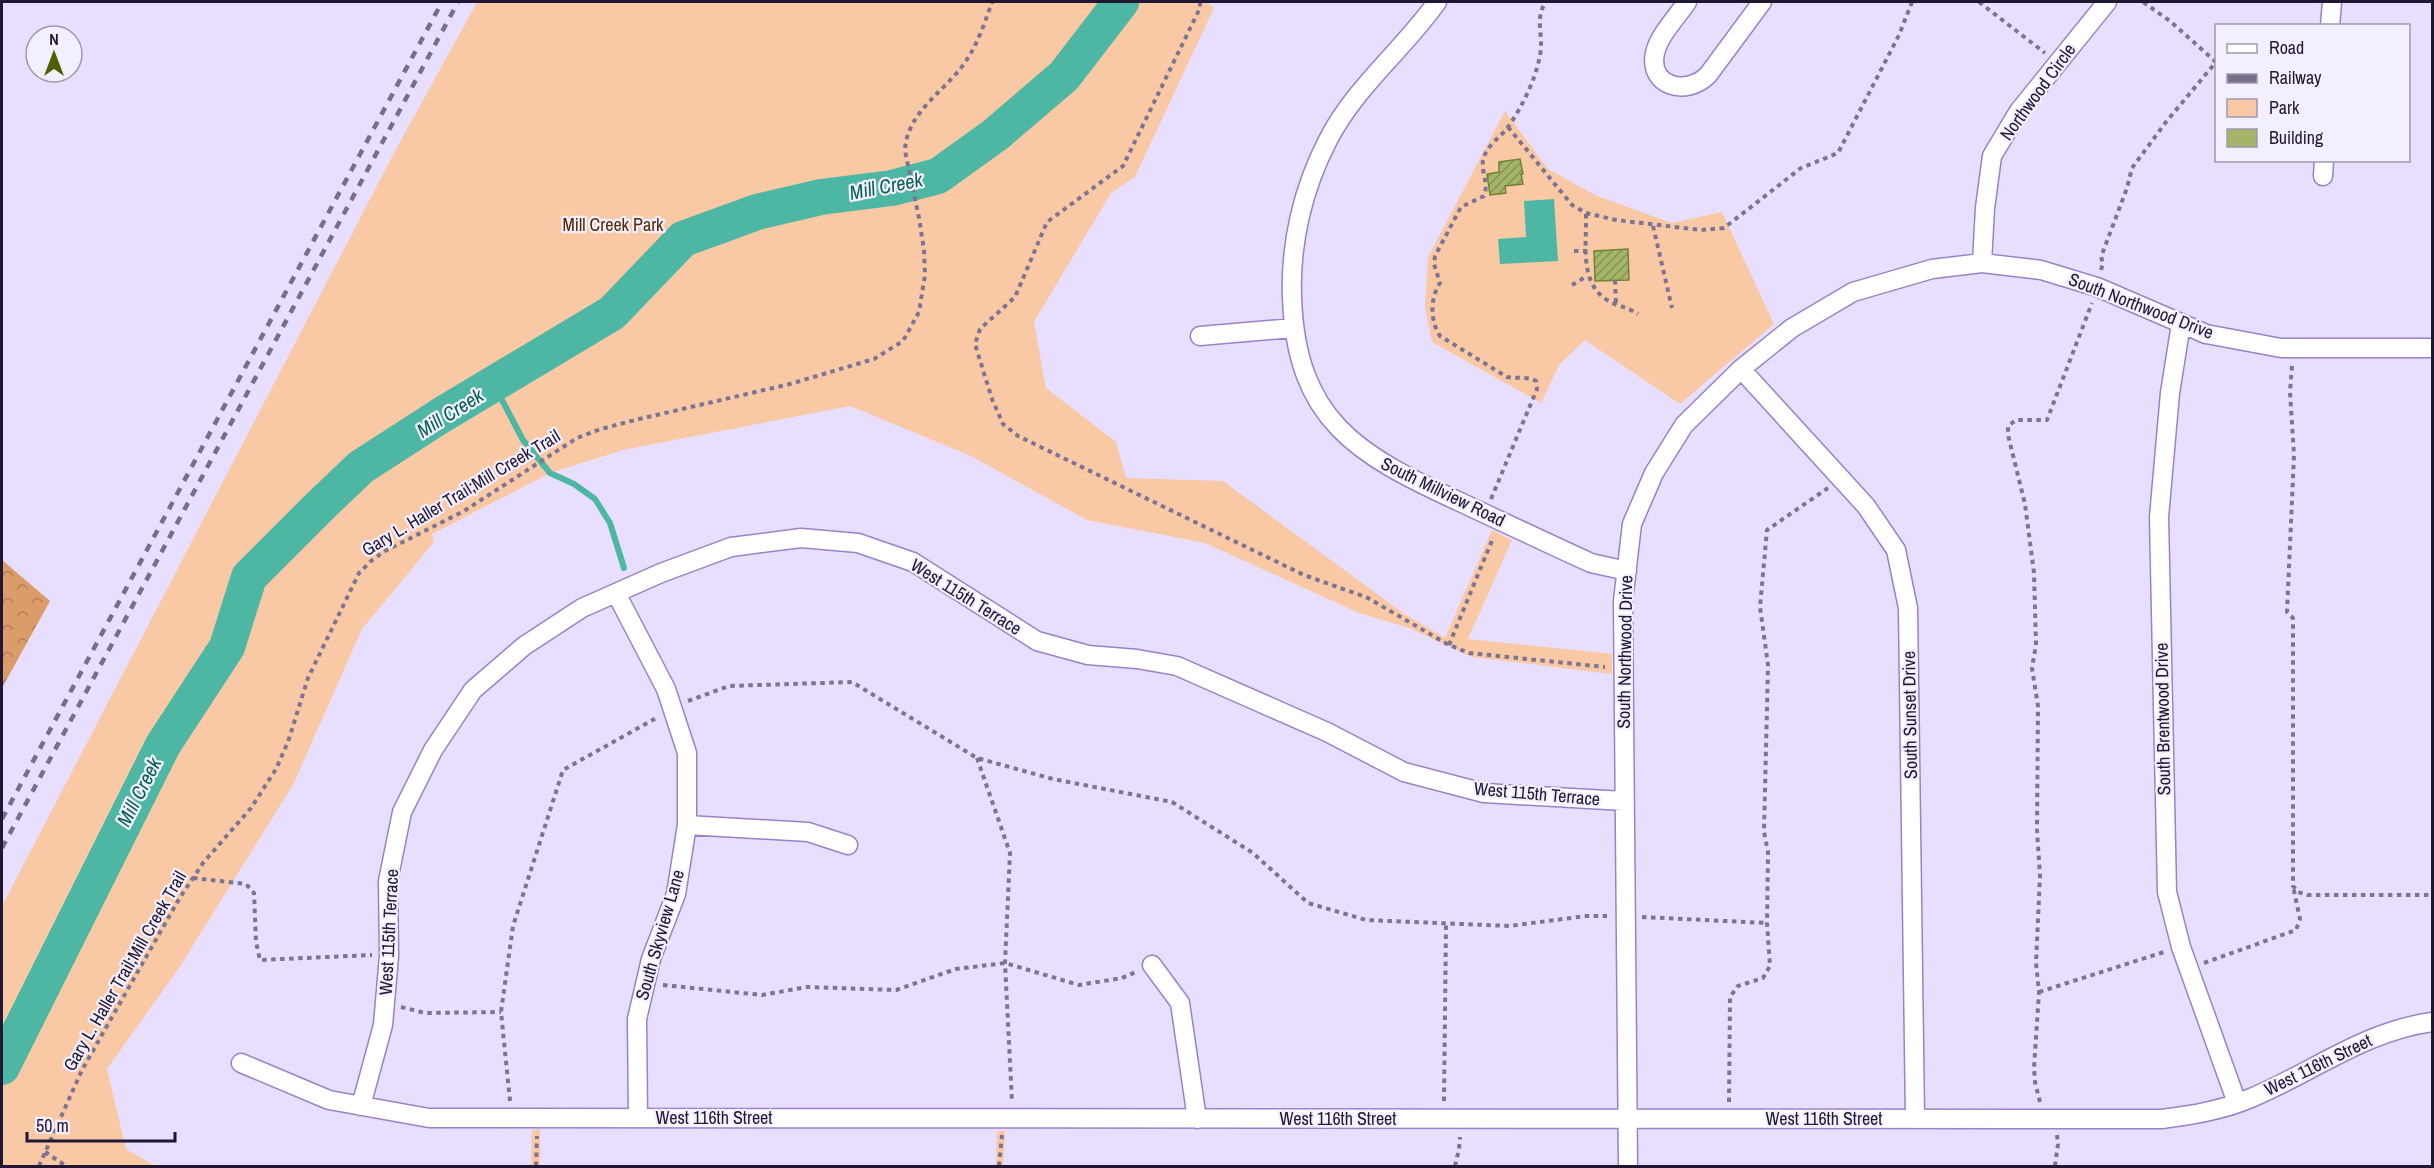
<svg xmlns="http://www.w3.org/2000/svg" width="2434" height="1168" viewBox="0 0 2434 1168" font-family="'Archivo Narrow',sans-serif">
  <defs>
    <pattern id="forest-crowns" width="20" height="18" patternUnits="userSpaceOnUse" patternTransform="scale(1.5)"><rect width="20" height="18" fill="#dc9c69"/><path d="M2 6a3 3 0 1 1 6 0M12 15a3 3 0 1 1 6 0" fill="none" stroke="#b27e57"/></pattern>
    <pattern id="building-hatch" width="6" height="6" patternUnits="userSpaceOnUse" patternTransform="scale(1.5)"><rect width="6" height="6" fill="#a4b569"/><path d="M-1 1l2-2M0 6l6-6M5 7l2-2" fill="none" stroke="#859257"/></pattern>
  </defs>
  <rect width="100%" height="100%" fill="#e8dfff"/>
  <path fill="url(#forest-crowns)" d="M2 560 50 601 2 688Z"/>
  <path fill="#f9c9a5" d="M477 2H1206L1214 8 1135 177 1111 193 1034 322 1046 388 1116 442 1126 478 1223 481 1403 613 1445 638 1492 530 1512 540 1468 639 1612 654V674L1472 657 1409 628 1359 613 1205 543 1087 520 971 456 850 406 623 450 550 473 432 534 434 542 362 629 293 785 179 968 107 1069 126 1149 155 1166H2V906L394 153Z
    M1505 111 1548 169 1597 196 1672 223 1722 212 1774 324 1680 404 1585 340 1559 365 1541 403 1432 342 1425 307 1428 257Z
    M540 1129V1166H531L532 1130Z
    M997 1131H1005L1003 1166H996Z"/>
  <path fill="#4eb7a4" d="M1554 199 1558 261 1500 264 1498 239 1526 237 1524 201Z"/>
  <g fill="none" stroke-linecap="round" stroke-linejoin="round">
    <path stroke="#4eb7a4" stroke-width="6" d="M493 383 523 440 550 473 574 484 595 499 610 523 624 568"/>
    <path stroke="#4eb7a4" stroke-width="36" d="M2 1067 163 745 227 647 249 577 319 507 361 467 440 416 612 313 683 239 757 212 821 197 892 188 938 176 995 135 1064 76 1121 2"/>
  </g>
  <path fill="url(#building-hatch)" stroke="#738331" stroke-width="1.5" d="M1520 159 1523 174H1521L1523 184 1505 186 1506 193 1490 195 1487 174 1499 172V162Z
    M1628 249 1629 280 1595 281 1594 251Z"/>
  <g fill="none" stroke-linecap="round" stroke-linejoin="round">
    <g stroke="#9a81ca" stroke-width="21">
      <path id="minor" d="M1437 2C1403 50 1355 87 1328 140 1303 188 1290 243 1292 297 1296 421 1358 455 1460 502 1503 522 1547 543 1591 563L1627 571
        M1687 2C1677 17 1659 35 1655 53 1648 86 1686 97 1708 75L1762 2
        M2330 26 2332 2
        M2323 176 2324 160
        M1982 263 1985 208 1992 156 2019 111 2107 2
        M2181 324 2170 393 2159 517 2167 892 2181 947 2237 1103
        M1200 336 1293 328
        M1741 369 1866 506 1896 550 1908 608 1915 1119
        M616 593 666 689 687 753V825L676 894 651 959 637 1019 638 1118
        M687 825 808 832 848 845
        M1152 965 1180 1003 1197 1119
        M241 1063 329 1100 429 1118 2162 1119C2193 1115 2223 1110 2251 1098 2313 1072 2365 1031 2432 1022
        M361 1106 383 1025 389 956 388 881 402 812 433 750 473 690 524 646 582 608 661 573 731 547 801 538 858 543 913 562 1037 641 1088 655 1137 659 1177 666 1327 732 1404 772 1484 793 1624 801
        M1628 1166 1623 601 1632 524 1654 473 1684 425 1741 369 1792 328 1853 292 1932 269 1982 263 2041 270 2097 287 2206 334 2281 348H2432"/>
    </g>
    <path stroke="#7d7491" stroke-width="4" stroke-dasharray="4.5 4.5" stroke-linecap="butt" d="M1200 2V8L1123 166 1047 222 1015 297 980 329 975 344 992 399 1003 424 1018 436 1304 575 1366 597 1449 645 1469 653 1605 667
      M1979 2 2045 53
      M1508 127 1572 205 1586 213 1616 220 1701 230 1724 228 1801 168 1838 153 1899 35 1912 2
      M1586 214C1587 241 1579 279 1604 298 1615 306 1628 307 1638 314
      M1653 226 1672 308
      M1574 251H1587
      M2101 270 2103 263 2101 257 2127 188 2132 168 2166 122 2216 62 2170 21 2143 2
      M1615 280 1616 304
      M1572 285 1587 276
      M2292 366 2290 392 2294 455 2287 612 2293 618V886L2298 892 2308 895H2432
      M1491 499 1537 389 1536 381C1528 376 1517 379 1507 377L1440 336C1430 321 1430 298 1440 283L1434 264 1435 256 1461 207 1484 196C1489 184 1481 172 1483 160 1486 146 1500 138 1508 127 1522 107 1536 79 1540 55 1544 36 1534 18 1546 2
      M1449 645 1493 538
      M688 701 729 686 852 682 977 758 1053 779 1172 802 1253 853 1308 903 1366 920 1509 926 1586 916H1607
      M977 758 1010 853 1005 963 1012 1102
      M193 878 246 884 254 893 256 942 260 960 372 955
      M1642 917 1767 923
      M2204 963 2296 930 2300 919 2293 886
      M663 985 762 995 807 987 896 990 956 969 1005 963 1079 985 1122 978 1138 971
      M2039 992 2164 952
      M401 1007 425 1013 501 1012
      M510 1101 501 1012 513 926 563 770 658 717
      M1444 1101 1446 925
      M1729 1102 1730 997 1738 986 1763 978 1770 966 1767 923 1768 852 1764 832 1768 665 1760 607 1767 530 1828 488
      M2040 1102 2035 1082 2034 1068 2039 992 2036 963 2040 876 2037 830 2038 706 2032 668 2036 645 2034 573 2025 504 2008 435V426L2016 420H2047L2092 303
      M45 1152 66 1166
      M39 1166 82 1070 179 899 203 863 251 808 276 769 288 742 308 678 359 573 371 561 385 551 464 511 577 438 601 429 635 420 790 384 874 359 903 341 919 312 925 275 924 250 919 218 905 151C906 112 946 91 966 61 978 43 985 22 992 2
      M536 1166 537 1136
      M999 1166 1002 1135
      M1455 1166 1459 1149 1460 1137
      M2055 1166 2058 1144 2057 1135"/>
    <use href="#minor" stroke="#fff" stroke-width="18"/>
    <path stroke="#786e8c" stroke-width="4.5" stroke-dasharray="8 8" stroke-linecap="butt" d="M2 819 442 2
      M2 848 458 2"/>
  </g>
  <g text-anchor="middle" stroke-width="4.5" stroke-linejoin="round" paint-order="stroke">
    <g font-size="18" fill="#211733" stroke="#f4efff">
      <text transform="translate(2038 92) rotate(-54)" y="6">Northwood Circle</text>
      <text transform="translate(2141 306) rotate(21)" y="6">South Northwood Drive</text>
      <text transform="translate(1443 492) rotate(26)" y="6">South Millview Road</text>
      <text transform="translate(461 493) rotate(-31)" y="6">Gary L. Haller Trail;Mill Creek Trail</text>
      <text transform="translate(966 597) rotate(32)" y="6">West 115th Terrace</text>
      <text transform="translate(1625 652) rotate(-89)" y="6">South Northwood Drive</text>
      <text transform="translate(1910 715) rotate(-91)" y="6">South Sunset Drive</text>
      <text transform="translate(2163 719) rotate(-91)" y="6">South Brentwood Drive</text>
      <text transform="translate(1537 794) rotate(5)" y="6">West 115th Terrace</text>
      <text transform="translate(389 932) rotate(-87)" y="6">West 115th Terrace</text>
      <text transform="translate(660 935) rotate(-74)" y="6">South Skyview Lane</text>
      <text transform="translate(125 971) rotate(-60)" y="6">Gary L. Haller Trail;Mill Creek Trail</text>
      <text transform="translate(2318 1065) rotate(-26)" y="6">West 116th Street</text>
      <text x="714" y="1124">West 116th Street</text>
      <text x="1338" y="1125">West 116th Street</text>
      <text x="1824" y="1125">West 116th Street</text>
    </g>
    <g font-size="18" fill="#532a00" stroke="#f4efff">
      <text x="613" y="231">Mill Creek Park</text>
    </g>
    <g font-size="20" font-style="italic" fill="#076255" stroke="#f4efff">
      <text transform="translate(886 186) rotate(-11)" y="7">Mill Creek</text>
      <text transform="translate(450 413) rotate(-32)" y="7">Mill Creek</text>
      <text transform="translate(139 792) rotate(-63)" y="7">Mill Creek</text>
    </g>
  </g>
  <rect width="2434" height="1168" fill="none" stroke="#211733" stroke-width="6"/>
  <rect x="2215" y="24" width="195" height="138" fill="#f4efff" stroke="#a099ad" stroke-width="1.5"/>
  <rect x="2227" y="44" width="30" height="9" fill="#ffffff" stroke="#a099ad" stroke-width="1.5"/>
  <text x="2269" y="54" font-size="18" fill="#211733">Road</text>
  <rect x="2227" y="74" width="30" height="9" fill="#786e8c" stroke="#a099ad" stroke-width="1.5"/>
  <text x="2269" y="84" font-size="18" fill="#211733">Railway</text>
  <rect x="2227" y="99" width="30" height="18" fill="#f9c9a5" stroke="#a099ad" stroke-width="1.5"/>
  <text x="2269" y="114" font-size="18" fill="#211733">Park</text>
  <rect x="2227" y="129" width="30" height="18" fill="#a4b569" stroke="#a099ad" stroke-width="1.5"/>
  <text x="2269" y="144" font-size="18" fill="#211733">Building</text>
  <g transform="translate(54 54)"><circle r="28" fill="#f4efff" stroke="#a099ad" stroke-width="1.5"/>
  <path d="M0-4.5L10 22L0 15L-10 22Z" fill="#505e00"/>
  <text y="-9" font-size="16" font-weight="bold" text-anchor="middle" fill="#211733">N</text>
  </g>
  <path d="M27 1132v9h148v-9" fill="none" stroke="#211733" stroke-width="3"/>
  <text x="36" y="1132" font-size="18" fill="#211733" stroke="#f4efff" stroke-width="4.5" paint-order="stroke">50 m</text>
</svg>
